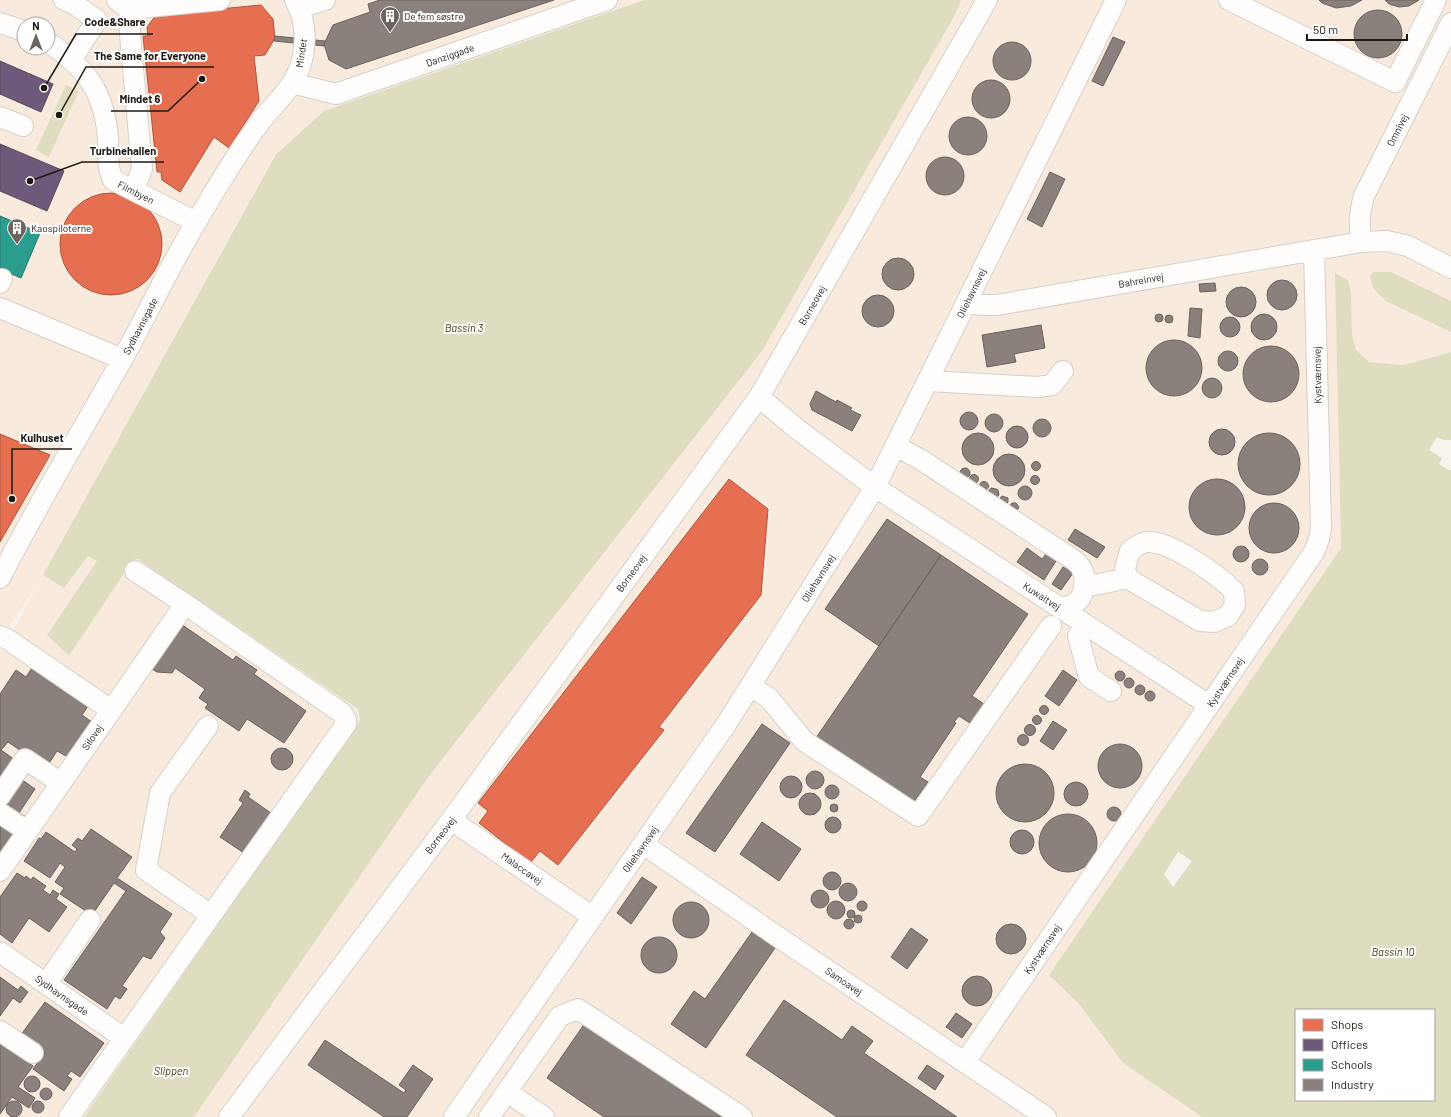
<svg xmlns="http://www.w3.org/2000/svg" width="1451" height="1117" viewBox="0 0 1451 1117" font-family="Barlow,sans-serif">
  <rect width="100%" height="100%" fill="#f9f3ed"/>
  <path fill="#f8eadd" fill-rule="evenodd" d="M0 0H644L324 111 276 153 43 575 64 588 89 555 98 561 47 635 69 656 133 560 142 559 358 709 360 720 84 1117H0V654L40 581 0 640ZM24 24H48V48H24Z
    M961 0H1451V352L1434 357 1403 365 1369 362 1356 350 1352 334 1351 293 1348 280 1335 274 1341 548 1049 975 1079 1004 1123 1063 1202 1117H194L429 776 762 351 955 15Z"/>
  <path fill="#dfddc0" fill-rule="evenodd" d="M644 0H961L955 15 762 351 429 776 194 1117H84L360 720 358 709 138 559 133 560 69 656 47 635 97 561 88 556 64 588 43 575 276 154 324 111Z
    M66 85 79 91 49 157 36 150Z
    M1373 272H1391L1451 301V332L1386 301 1373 288 1370 276Z
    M1335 273 1348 280 1351 293 1352 334 1356 350 1369 362 1403 365 1434 357 1451 352V440H1444L1437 437 1429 450 1442 458 1439 464 1449 470H1451V1117H1202L1123 1063 1079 1004 1049 975 1341 548ZM1178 852 1192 861 1173 887 1164 874ZM1296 1010H1434V1100H1296Z"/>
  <path fill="#e76f51" stroke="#ab553e" d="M261 5 273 19 275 38 265 55 254 56 259 101 229 148 214 137 180 192 162 180 161 172H157L143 36H148L147 27 156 15Z
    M60 244a51 51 0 1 1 102 0a51 51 0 1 1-102 0Z
    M0 434 50 455 0 542Z
    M729 479 768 509 761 595 659 727 664 730 558 865 540 851 530 863 479 823 488 811 478 803Z"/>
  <path fill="#6d597a" stroke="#56465b" d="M0 61 53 84 41 112 0 94Z
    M0 144 64 171 47 211 0 191Z"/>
  <path fill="#2a9d8f" stroke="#27756a" d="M0 216 40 233 21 278 0 269Z"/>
  <path fill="#8a817c" stroke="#6a625c" d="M380 0H554L346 69 329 60 324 44 333 25 370 12 368 4Z
    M1319 0H1362L1351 6 1336 8 1322 3Z
    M1385 0H1419L1409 6 1399 7 1389 4Z
    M1354 34a24 24 0 1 1 48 0a24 24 0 1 1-48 0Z
    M275 36 325 41 324 46 274 41Z
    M1113 37 1125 42 1103 86 1092 81Z
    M993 61a19 19 0 1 1 38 0a19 19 0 1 1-38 0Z
    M972 99a19 19 0 1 1 38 0a19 19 0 1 1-38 0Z
    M949 136a19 19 0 1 1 38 0a19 19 0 1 1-38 0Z
    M926 176a19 19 0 1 1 38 0a19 19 0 1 1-38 0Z
    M1050 172 1065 179 1042 227 1027 219Z
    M882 274a16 16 0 1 1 32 0a16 16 0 1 1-32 0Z
    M1267 295a15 15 0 1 1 30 0a15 15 0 1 1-30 0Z
    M1215 283 1216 291 1200 292 1199 284Z
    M1226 302a15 15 0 1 1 30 0a15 15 0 1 1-30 0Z
    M862 311a16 16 0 1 1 32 0a16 16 0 1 1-32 0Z
    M1190 308 1202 309 1200 338 1188 336Z
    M1251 327a13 13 0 1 1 26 0a13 13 0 1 1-26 0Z
    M1155 318a4 4 0 1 1 8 0a4 4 0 1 1-8 0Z
    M1165 319a4 4 0 1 1 8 0a4 4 0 1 1-8 0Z
    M1220 327a10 10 0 1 1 20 0a10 10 0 1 1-20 0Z
    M1041 325 1045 348 1014 354 1016 362 987 367 982 335Z
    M1146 368a28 28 0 1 1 56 0a28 28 0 1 1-56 0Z
    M1243 374a28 28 0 1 1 56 0a28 28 0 1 1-56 0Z
    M1218 361a10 10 0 1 1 20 0a10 10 0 1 1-20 0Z
    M1202 388a10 10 0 1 1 20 0a10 10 0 1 1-20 0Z
    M816 391 836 402 837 400 852 408 850 410 861 415 852 431 812 410 810 404Z
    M960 421a9 9 0 1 1 18 0a9 9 0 1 1-18 0Z
    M985 423a9 9 0 1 1 18 0a9 9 0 1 1-18 0Z
    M1033 428a9 9 0 1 1 18 0a9 9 0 1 1-18 0Z
    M1006 437a11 11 0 1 1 22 0a11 11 0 1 1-22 0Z
    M1209 442a13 13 0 1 1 26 0a13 13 0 1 1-26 0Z
    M1238 464a31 31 0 1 1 62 0a31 31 0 1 1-62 0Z
    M962 449a16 16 0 1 1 32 0a16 16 0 1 1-32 0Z
    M993 470a16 16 0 1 1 32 0a16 16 0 1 1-32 0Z
    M1031.5 466a4.5 4.5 0 1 1 9 0a4.5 4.5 0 1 1-9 0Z
    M960 473a5 5 0 1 1 10 0a5 5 0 1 1-10 0Z
    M969.5 479a4.5 4.5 0 1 1 9 0a4.5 4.5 0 1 1-9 0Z
    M1030.5 480a4.5 4.5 0 1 1 9 0a4.5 4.5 0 1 1-9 0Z
    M1189 507a28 28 0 1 1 56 0a28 28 0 1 1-56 0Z
    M979.5 486a4.5 4.5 0 1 1 9 0a4.5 4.5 0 1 1-9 0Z
    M1018 493a7 7 0 1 1 14 0a7 7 0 1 1-14 0Z
    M991 488 996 489 998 490 999 495 996 498 988 492Z
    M1002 496 1008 498V502L1005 505 999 499Z
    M1249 528a25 25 0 1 1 50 0a25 25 0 1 1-50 0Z
    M1012 503H1016L1019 507 1016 512 1010 506Z
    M887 519 941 555 879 646 825 609Z
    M1075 529 1105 547 1097 558 1068 540Z
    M1233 554a8 8 0 1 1 16 0a8 8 0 1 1-16 0Z
    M1027 548 1042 559 1046 554 1056 561 1044 580 1017 562Z
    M941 555 1028 614 972 696 984 704 970 723 959 716 954 722 956 723 920 777 928 782 913 803 816 738Z
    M1252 567a8 8 0 1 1 16 0a8 8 0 1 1-16 0Z
    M1063 567 1073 573 1061 590 1052 584Z
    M181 624 233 660 236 656 257 670 254 674 306 711 284 743 247 719 239 731 205 708 208 704 199 698 205 689 175 668 172 673 157 672 150 668Z
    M32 668 88 706 82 715 92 722 68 757 57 751 46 768 8 742 1 750 18 762 21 779 35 789 19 813 26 817 22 824 0 809V694L16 670 26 677Z
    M1063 670 1077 680 1059 706 1045 696Z
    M1115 676a5 5 0 1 1 10 0a5 5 0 1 1-10 0Z
    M1124 683a5 5 0 1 1 10 0a5 5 0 1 1-10 0Z
    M1135 690a5 5 0 1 1 10 0a5 5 0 1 1-10 0Z
    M1145 696a5 5 0 1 1 10 0a5 5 0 1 1-10 0Z
    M1039.5 710a4.5 4.5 0 1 1 9 0a4.5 4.5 0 1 1-9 0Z
    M1032.5 720a4.5 4.5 0 1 1 9 0a4.5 4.5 0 1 1-9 0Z
    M1053 721 1067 730 1053 750 1040 741Z
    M762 724 790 743 715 852 686 833Z
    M1024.5 730a5.5 5.5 0 1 1 11 0a5.5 5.5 0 1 1-11 0Z
    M1017.5 740a5.5 5.5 0 1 1 11 0a5.5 5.5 0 1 1-11 0Z
    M1098 766a22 22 0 1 1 44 0a22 22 0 1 1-44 0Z
    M271 759a11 11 0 1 1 22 0a11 11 0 1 1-22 0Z
    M996 793a29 29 0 1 1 58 0a29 29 0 1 1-58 0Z
    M806 780a9 9 0 1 1 18 0a9 9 0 1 1-18 0Z
    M780 787a11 11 0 1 1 22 0a11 11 0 1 1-22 0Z
    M1064 794a12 12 0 1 1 24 0a12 12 0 1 1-24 0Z
    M825 792a7 7 0 1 1 14 0a7 7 0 1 1-14 0Z
    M245 790 250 794 248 797 271 813 244 853 220 837 243 803 239 800Z
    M799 804a11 11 0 1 1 22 0a11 11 0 1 1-22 0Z
    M830 808a4 4 0 1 1 8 0a4 4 0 1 1-8 0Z
    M1107 814a7 7 0 1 1 14 0a7 7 0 1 1-14 0Z
    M1039 843a29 29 0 1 1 58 0a29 29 0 1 1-58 0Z
    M825 825a8 8 0 1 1 16 0a8 8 0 1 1-16 0Z
    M0 817 18 829 0 855Z
    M762 822 801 849 779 881 740 854Z
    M91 829 132 857 117 878 172 914 160 932 165 938 151 959 143 956 122 986 127 989 120 999 115 996 107 1009 64 980 126 891 114 883 92 915 60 894 64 888 55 882 65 867 60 863 50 878 24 861 39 838 41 839 46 832 75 852 77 849 72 845 78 838 82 841Z
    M1010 842a12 12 0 1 1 24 0a12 12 0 1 1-24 0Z
    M823 881a9 9 0 1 1 18 0a9 9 0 1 1-18 0Z
    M17 873 25 878 26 876 31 880 33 877 46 886 43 890 50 895 53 890 59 894 56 899 67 907 49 932 29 918 12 943 0 934V897Z
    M642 877 657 887 631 924 617 913Z
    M839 892a9 9 0 1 1 18 0a9 9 0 1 1-18 0Z
    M811 899a9 9 0 1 1 18 0a9 9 0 1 1-18 0Z
    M857 906a5 5 0 1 1 10 0a5 5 0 1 1-10 0Z
    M827 910a9 9 0 1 1 18 0a9 9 0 1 1-18 0Z
    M673 920a18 18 0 1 1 36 0a18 18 0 1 1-36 0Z
    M847 914a4 4 0 1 1 8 0a4 4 0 1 1-8 0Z
    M854 919a4 4 0 1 1 8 0a4 4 0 1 1-8 0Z
    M844 924a5 5 0 1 1 10 0a5 5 0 1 1-10 0Z
    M996 939a15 15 0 1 1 30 0a15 15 0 1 1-30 0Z
    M911 928 928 940 907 969 891 957Z
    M752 932 775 948 706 1048 671 1024 694 991 705 999Z
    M641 955a18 18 0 1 1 36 0a18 18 0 1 1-36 0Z
    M962 991a15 15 0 1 1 30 0a15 15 0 1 1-30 0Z
    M0 977 18 990 21 986 28 992 20 1003 13 998 0 1016Z
    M784 1000 842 1040 852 1026 873 1041 864 1053 957 1117H837L746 1055Z
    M45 1002 104 1043 80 1077 71 1071 67 1076 72 1079 64 1091 33 1069 45 1053 20 1036Z
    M956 1013 972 1024 962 1038 946 1027Z
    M585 1023 722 1117H604L547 1078Z
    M325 1040 404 1093 406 1090 399 1085 413 1065 433 1079 407 1117H384L308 1065Z
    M0 1043 33 1066 18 1087 35 1098 29 1108 12 1097 0 1114Z
    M927 1065 944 1076 935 1090 918 1078Z
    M24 1084a8 8 0 1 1 16 0a8 8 0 1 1-16 0Z
    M40 1094a6 6 0 1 1 12 0a6 6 0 1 1-12 0Z
    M6 1109a8 8 0 1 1 16 0a8 8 0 1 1-16 0Z
    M32 1107a6 6 0 1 1 12 0a6 6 0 1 1-12 0Z"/>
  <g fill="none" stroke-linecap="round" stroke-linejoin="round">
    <g stroke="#d6d0ca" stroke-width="22">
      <path id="minor" d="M64 0 74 4 97 20 71 60
        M117 0 129 9V23L142 169 134 190
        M1229 0 1395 82 1436 0
        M299 8 325 0
        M129 9 220 0
        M0 23 24 31
        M48 42C86 68 104 91 108 138 109 153 106 166 113 180L196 222
        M292 83 336 94 607 0
        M0 117 23 126
        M1361 242C1359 224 1359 214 1364 196L1451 23
        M0 279H2L0 283
        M967 301 980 305H997L1361 242 1387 241 1408 246 1451 268
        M0 308 122 359
        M928 381 1038 387 1052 385 1063 371
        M759 397 797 429 875 487 1209 705
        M895 446 920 459 1074 560C1077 563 1081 566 1082 570 1088 581 1084 600 1072 605 1068 607 1064 607 1059 607
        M0 578C38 504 81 432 122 360 148 313 170 265 198 219 218 186 237 152 261 121 272 106 289 92 297 74 308 51 307 21 295 0
        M1084 586 1100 584 1127 578 1200 621 1214 622 1228 616 1235 605 1234 591C1219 576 1164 535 1143 543 1139 544 1134 548 1130 551L1125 568 1127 578
        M1085 624 1078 636 1089 677 1111 691
        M0 636 7 639 111 710
        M750 686 769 698 804 741 918 816 1051 626
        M208 726 160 793 146 870 211 915
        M0 796 25 759 61 783
        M0 813 27 831
        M451 820 593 917
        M643 844 787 943 1046 1117
        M0 871 185 604
        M0 952 124 1038
        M46 984 90 920
        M0 1031 33 1053
        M965 1062 1314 552 1319 539 1321 527 1314 250
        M507 1092 544 1117
        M69 1117 346 724V720L342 713 185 604 135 571
        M229 1117 451 820 759 397 987 0
        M454 1117 727 723 875 487 1116 0
        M489 1117 560 1016 578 1009 742 1117"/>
    </g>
    <use href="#minor" stroke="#fefdfc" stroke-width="20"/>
  </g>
  <defs>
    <g id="building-pin" transform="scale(1)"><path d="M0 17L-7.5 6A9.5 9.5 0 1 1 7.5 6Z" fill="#6c655f" stroke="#fff"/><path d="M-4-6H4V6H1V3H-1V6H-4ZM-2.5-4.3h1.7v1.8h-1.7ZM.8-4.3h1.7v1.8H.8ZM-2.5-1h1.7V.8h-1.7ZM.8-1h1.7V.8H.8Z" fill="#fff"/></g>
  </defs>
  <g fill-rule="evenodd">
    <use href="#building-pin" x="390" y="16"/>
    <use href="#building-pin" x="17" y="228"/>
  </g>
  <g text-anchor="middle" stroke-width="4" stroke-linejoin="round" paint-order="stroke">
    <g font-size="10" fill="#201913" stroke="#fff" text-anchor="start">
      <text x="404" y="20">De fem søstre</text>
      <text x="31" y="232">Kaospiloterne</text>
    </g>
    <g font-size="10" fill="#201913" stroke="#fff">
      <text transform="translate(301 53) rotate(-81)" y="4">Mindet</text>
      <text transform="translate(450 55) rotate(-19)" y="4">Danziggade</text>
      <text transform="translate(1397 130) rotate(-63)" y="4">Omnivej</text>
      <text transform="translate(136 192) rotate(27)" y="4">Filmbyen</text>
      <text transform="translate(1141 280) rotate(-10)" y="4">Bahreinvej</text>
      <text transform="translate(971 293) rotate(-64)" y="4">Oliehavnsvej</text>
      <text transform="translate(812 305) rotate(-60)" y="4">Borneovej</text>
      <text transform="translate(140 326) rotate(-62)" y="4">Sydhavnsgade</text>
      <text transform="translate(1317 375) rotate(-91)" y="4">Kystværnsvej</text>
      <text transform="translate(631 573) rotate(-54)" y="4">Borneovej</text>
      <text transform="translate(818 578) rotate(-58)" y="4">Oliehavnsvej</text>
      <text transform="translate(1042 596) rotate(33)" y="4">Kuwaitvej</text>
      <text transform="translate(1225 682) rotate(-56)" y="4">Kystværnsvej</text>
      <text transform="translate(92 737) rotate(-55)" y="4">Silovej</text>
      <text transform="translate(440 835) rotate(-53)" y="4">Borneovej</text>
      <text transform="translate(640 849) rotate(-55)" y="4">Oliehavnsvej</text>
      <text transform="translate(522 868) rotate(35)" y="4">Malaccavej</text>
      <text transform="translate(1042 949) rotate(-56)" y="4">Kystværnsvej</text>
      <text transform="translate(844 981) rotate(34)" y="4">Samoavej</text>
      <text transform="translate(62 995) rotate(35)" y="4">Sydhavnsgade</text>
    </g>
    <g font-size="11" font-style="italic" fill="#3c390b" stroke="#fff">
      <text x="464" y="332">Bassin 3</text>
      <text x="1393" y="956">Bassin 10</text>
      <text x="171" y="1075">Slippen</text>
    </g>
  </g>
  <path fill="none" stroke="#201913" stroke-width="1.5" d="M44 88L76 34H153M59 115L86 67H214M202 79L168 111H111M30 181L82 162H164M12 499L12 449H72"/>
  <g fill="#201913" stroke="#fff" stroke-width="1.5">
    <circle cx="44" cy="88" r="4"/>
    <circle cx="59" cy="115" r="4"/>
    <circle cx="202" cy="79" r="4"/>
    <circle cx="30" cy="181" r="4"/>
    <circle cx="12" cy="499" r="4"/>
  </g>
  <g font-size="11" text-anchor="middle" font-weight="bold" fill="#201913" stroke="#fff" stroke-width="4" stroke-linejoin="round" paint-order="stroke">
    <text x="115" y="26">Code&amp;Share</text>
    <text x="150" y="60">The Same for Everyone</text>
    <text x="140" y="103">Mindet 6</text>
    <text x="123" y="155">Turbinehallen</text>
    <text x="42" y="442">Kulhuset</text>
  </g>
  <rect x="1295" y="1009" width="140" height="92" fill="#ffffff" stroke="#a6a3a1"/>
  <rect x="1303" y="1019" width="20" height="12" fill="#e76f51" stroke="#a6a3a1"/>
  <text x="1331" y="1029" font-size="12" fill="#201913">Shops</text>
  <rect x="1303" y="1039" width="20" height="12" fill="#6d597a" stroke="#a6a3a1"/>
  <text x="1331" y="1049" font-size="12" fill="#201913">Offices</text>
  <rect x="1303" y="1059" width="20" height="12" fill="#2a9d8f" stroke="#a6a3a1"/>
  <text x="1331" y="1069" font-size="12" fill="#201913">Schools</text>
  <rect x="1303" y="1079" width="20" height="12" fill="#8a817c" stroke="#a6a3a1"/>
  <text x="1331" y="1089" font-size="12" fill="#201913">Industry</text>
  <g transform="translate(36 36)"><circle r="19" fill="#ffffff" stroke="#a6a3a1"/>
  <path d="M0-3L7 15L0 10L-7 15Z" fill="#6c655f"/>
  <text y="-6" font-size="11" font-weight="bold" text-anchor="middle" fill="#201913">N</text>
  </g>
  <path d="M1307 34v6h100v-6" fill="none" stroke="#201913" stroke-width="2"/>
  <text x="1313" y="34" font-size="12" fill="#201913" stroke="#ffffff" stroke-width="3" paint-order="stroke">50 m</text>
</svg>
